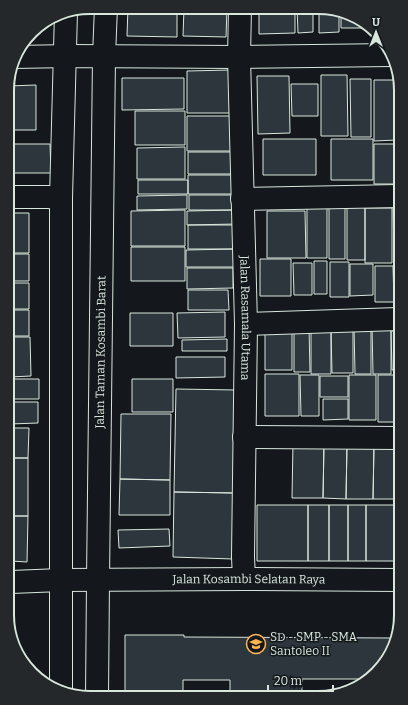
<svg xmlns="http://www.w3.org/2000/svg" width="408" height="705" viewBox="0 0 408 705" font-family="Bitter,serif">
  <rect width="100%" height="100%" fill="#14181c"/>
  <path fill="#2c363c" stroke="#d8e6dc" d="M128 7 177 8V37L127 36Z
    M184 8H227L226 37 183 36Z
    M259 8H295V33L259 34Z
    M297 8H313V32L298 33Z
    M319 8 334 9 339 11V32L319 33Z
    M341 12 365 24V28H341Z
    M367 25 373 27 375 31H367Z
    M230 70V113H187V71Z
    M321 75H347L348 136H321Z
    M257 76H289L290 133 258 134Z
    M122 78H184V109L122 110Z
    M350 79H371V137H351Z
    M374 80H397V140L374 141Z
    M291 84H318V116H292Z
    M36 85V130H8V86Z
    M135 111H185V145H135Z
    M187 116H235V151H187Z
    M263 139H316V175H263Z
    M331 139H373V180H331Z
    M9 144H50L51 173H9Z
    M374 144H397V184H374Z
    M185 147V179H137V148Z
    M188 152H232V174H188Z
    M188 175H233V194H188Z
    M138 180H188V194H138Z
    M187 195V209L137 210V196Z
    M189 195H238V210H189Z
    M347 200H365V260H347Z
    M307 201H327V258H307Z
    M393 201H398V264H394Z
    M345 205V259H329V206Z
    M365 208H392V263H365Z
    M185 210V246H131V211Z
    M237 210V224L187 225V211Z
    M267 211H305L306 258H267Z
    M9 213H29V253H9Z
    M188 225H233L234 249H188Z
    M131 247H185V281H131Z
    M235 249V267H186V250Z
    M9 254H29V281H9Z
    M260 259H291V296H260Z
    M314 261H327V294H314Z
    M330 262H349V297H330Z
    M293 263H312V295H294Z
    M350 264H373V295L350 296Z
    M375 266H393L394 302H375Z
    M395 266H398V302H395Z
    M187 268H233V288L187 289Z
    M9 283H29V309H9Z
    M188 290H228L229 310H188Z
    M9 310H29V336H9Z
    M225 312V337L178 338 177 313Z
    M130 313H173V346H130Z
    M294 327H309L310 372H294Z
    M372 327H391V374H373Z
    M354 328H371V374H355Z
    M265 329H292V370H265Z
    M311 329H331V374H311Z
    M331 330H353V373H332Z
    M391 331H399V370H392Z
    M9 337H30L31 376 10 377Z
    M227 339V351H182V340Z
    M176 357H225V377L176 378Z
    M265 374H299V416H265Z
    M300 375H319V416H301Z
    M349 375H376V420H349Z
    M378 375H399V422H378Z
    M320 376H348V397H320Z
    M10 379H39V399H10Z
    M132 379H173V412H132Z
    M176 389 237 390 235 493 174 492Z
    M323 399H348V419L323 420Z
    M10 402H38V423L10 424Z
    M121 414H171L170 480 120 479Z
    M10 428H29L28 458H10Z
    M293 442 324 443 323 498H292Z
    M324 443H347L346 499 323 498Z
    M347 443 374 444 373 499H346Z
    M374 444H396L395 499H373Z
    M396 444H399L400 500 395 499Z
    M10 458H28V516H11Z
    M120 479 170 480V515H119Z
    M174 492 235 493 233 559 173 557Z
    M257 505H308V561H257Z
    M308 505H329V561H308Z
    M329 505H348V561H329Z
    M348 505H366V561H348Z
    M366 505H398V561H366Z
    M398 505H400V561H398Z
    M11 516H28L27 562 11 561Z
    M169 529 170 546 119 548 118 530Z
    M125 635H184V637L394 638 384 665 364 679H302V694L230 695V680H183V696L125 697Z"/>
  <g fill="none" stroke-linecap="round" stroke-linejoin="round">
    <g stroke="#d8e6dc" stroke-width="24">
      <g id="minor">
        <path id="s1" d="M240 8 239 57 246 324 243 557 244 579"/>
        <path d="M14 57 70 56 239 57 391 55"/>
        <path d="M8 197H48L61 198"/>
        <path d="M242 199 398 196"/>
        <path d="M246 324 398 319"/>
        <path d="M244 437 399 438"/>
        <path id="s2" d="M11 582 61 580 244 579 400 580"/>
        <path d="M61 690V198L66 12"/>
        <path id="s3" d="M97 697 98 580 104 56 106 7"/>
      </g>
    </g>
    <use href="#minor" stroke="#14181c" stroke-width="22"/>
  </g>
  <defs>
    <g id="school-ring" transform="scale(1)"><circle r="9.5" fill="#14181c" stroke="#ffb74d" stroke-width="1.5"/><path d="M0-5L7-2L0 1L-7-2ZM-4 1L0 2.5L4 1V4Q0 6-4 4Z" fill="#ffb74d"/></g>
  </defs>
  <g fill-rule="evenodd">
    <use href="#school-ring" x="256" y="644"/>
  </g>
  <g text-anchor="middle" stroke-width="3" stroke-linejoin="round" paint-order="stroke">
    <g font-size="12" fill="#d8e6dc" stroke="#14181c">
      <text dy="4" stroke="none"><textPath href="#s1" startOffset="310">Jalan Rasamala Utama</textPath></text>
      <text dy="4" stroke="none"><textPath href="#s3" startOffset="345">Jalan Taman Kosambi Barat</textPath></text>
      <text dy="4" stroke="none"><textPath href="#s2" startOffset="238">Jalan Kosambi Selatan Raya</textPath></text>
    </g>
    <g font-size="12" fill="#d8e6dc" stroke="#14181c" text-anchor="start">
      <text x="270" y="641">SD - SMP - SMA<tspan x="270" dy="14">Santoleo II</tspan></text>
    </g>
  </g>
  <path d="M0 0H408V705H0ZM90 14H318A76 76 0 0 1 394 90V615A76 76 0 0 1 318 691H90A76 76 0 0 1 14 615V90A76 76 0 0 1 90 14Z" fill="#24282b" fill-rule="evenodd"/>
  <path fill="none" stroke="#d8e6dc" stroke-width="2" d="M90 14H318A76 76 0 0 1 394 90V615A76 76 0 0 1 318 691H90A76 76 0 0 1 14 615V90A76 76 0 0 1 90 14Z"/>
  <g transform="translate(376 32)" stroke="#14181c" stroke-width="3" paint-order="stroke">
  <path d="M0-3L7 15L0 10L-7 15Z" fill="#d8e6dc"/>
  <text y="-6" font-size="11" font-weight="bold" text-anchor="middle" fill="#d8e6dc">U</text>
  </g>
  <path d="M268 685v6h65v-6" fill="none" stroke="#d8e6dc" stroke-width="2"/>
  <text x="274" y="685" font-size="12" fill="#d8e6dc" stroke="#14181c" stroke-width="3" paint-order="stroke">20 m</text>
</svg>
